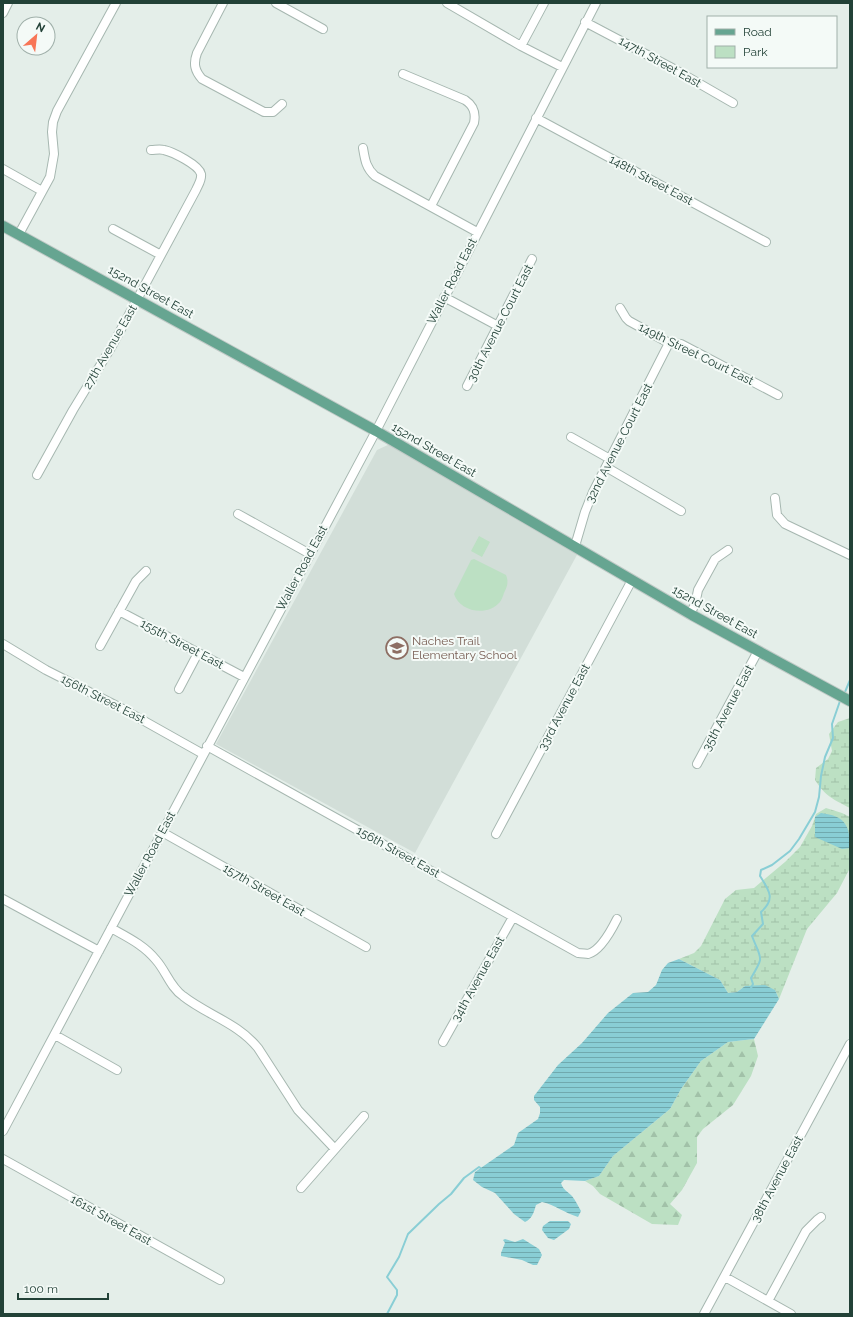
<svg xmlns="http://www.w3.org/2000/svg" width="853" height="1317" viewBox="0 0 853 1317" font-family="Raleway,sans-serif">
  <defs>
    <pattern id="forest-firs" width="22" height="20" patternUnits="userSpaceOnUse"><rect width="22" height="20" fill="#bce0c3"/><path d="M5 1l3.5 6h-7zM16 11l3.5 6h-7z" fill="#a1c1a8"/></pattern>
    <pattern id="wetland-marsh" width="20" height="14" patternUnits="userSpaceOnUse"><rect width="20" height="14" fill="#bce0c3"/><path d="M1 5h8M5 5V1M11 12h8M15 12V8" fill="none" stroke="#a1c1a8"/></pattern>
    <pattern id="water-rules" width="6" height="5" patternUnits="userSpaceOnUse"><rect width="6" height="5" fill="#89ced5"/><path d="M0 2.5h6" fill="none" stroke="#70a9ae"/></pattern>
  </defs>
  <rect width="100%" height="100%" fill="#e4eee9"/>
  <path fill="#d2ded8" d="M390 444 578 553 415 853 216 744 377 450Z"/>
  <path fill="#bce0c3" d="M479 536 490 542 482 557 471 551Z
    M474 559 506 575C509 582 507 587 504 593 503 596 502 599 500 602 487 617 460 612 454 594L471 560Z"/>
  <path fill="url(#forest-firs)" d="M754 1039 758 1056 751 1076 733 1105 703 1129 697 1137V1163L682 1190 670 1204 682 1215 678 1225 652 1224 600 1194 593 1186 585 1181 599 1176 613 1156 670 1109 681 1089 701 1061 728 1042Z"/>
  <path fill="url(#wetland-marsh)" d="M850 718V808C833 799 826 797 815 780L816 768 828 759 832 751 829 734 838 722Z
    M826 808 842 813 850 817V868L837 893 807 929 779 999 775 990 745 986 737 992 728 993 720 980 679 959 694 953 701 946 725 899 736 890 754 888 785 862 800 847 812 826 816 814Z"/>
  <path fill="url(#water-rules)" d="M821 813C845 816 850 825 850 848L842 849 815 837V817Z
    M679 959 720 980 728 993 737 992 745 986 765 985 775 990 779 999 754 1039 728 1042 701 1061 681 1089 670 1109 613 1156 599 1176 585 1181 564 1180 561 1183C563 1190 567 1191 572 1196 576 1201 578 1206 581 1211L578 1217C565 1213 555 1205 542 1202L536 1205C534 1212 532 1219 525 1222L514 1214 495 1193 482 1187 473 1180 475 1172 514 1145 518 1133 538 1119 540 1113V1107L534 1100V1096L558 1065 582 1043 608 1013 633 993 648 992 656 985 662 970 668 963Z
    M550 1221H568L571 1224 569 1229 554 1240 548 1238 542 1230 543 1226Z
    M505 1239 515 1242 523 1239 539 1249 542 1255 537 1265H533L522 1260 501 1256V1253L505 1243 503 1240Z"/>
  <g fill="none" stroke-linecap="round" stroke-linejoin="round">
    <path stroke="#89ced5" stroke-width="2" d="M845 692 850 680
      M751 988 753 984 751 978C765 955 761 960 752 936L763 924 761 912C776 899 769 890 760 876L761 870 772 865 790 851 799 839 815 812 819 797 821 776 825 757 833 738 832 724 840 701
      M387 1314 397 1295V1290L387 1277 399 1257 408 1234 439 1204 451 1194 464 1178 479 1167 482 1169"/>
    <g stroke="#a6b7b0" stroke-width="10">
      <path id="minor" d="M223 3 197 53C193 64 195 71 202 79L264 112H273L282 104
        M276 3 323 29
        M447 3 521 46 562 67
        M3 13 8 3
        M585 22 674 69 733 103
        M521 46 544 3
        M403 74 465 100C474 106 476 113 474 123L431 206
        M536 118 766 242
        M363 148C365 160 366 168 375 176L477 232
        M3 169 42 191
        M113 229 161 255
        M19 234 50 177 54 154 52 132 53 122 57 111 116 3
        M444 297 498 326
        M620 308 626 318 629 321 669 343 681 344 778 395
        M467 386 532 259
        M571 437 610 459
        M606 467 681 511
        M37 475 73 410 112 346 196 190C198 185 202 180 201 174 199 165 173 152 164 150 160 149 155 150 151 150
        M775 498 777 515 785 524 850 555
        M238 514 310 554
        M575 546 585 512 593 492 669 343
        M119 611 244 677
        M690 613 695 605 698 590 715 559 728 550
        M3 644 46 670 121 708 203 754
        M100 646 136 581 146 571
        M179 689 198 653
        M207 746 578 953C581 953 586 954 588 954 600 951 612 929 617 919
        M697 764 758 651
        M162 832 366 947
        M496 834 632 580
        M3 899 99 951
        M111 928C127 937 144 945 156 960 166 971 170 987 183 996 207 1015 238 1023 258 1048L298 1110 335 1149
        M55 1035 117 1070
        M443 1042 513 917
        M3 1131 376 431 596 3
        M3 1159 220 1280
        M301 1188 364 1116
        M725 1277 791 1314
        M768 1301 806 1231 817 1220 821 1217
        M704 1314 850 1044"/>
    </g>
    <g stroke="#c1cac7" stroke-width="12">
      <path id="major" d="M3 226 376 431 692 615 850 701"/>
    </g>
    <use href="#minor" stroke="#fff" stroke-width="8"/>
    <use href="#major" stroke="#66a591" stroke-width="10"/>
  </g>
  <defs>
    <g id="school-ring" transform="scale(1.15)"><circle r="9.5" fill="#f4faf7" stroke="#8d6e63" stroke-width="1.5"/><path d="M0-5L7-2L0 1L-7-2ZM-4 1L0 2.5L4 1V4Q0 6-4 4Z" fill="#8d6e63"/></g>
  </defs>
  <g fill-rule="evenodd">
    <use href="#school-ring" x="397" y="648"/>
  </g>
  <g text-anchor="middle" stroke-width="4" stroke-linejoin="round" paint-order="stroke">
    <g font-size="12" fill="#224137" stroke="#f4faf7">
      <text transform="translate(660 62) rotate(29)" y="4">147th Street East</text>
      <text transform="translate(651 180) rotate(28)" y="4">148th Street East</text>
      <text transform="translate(452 281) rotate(-63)" y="4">Waller Road East</text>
      <text transform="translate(151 292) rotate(29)" y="4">152nd Street East</text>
      <text transform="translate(500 323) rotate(-63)" y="4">30th Avenue Court East</text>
      <text transform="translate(110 347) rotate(-60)" y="4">27th Avenue East</text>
      <text transform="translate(696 354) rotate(26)" y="4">149th Street Court East</text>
      <text transform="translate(619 443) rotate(-63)" y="4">32nd Avenue Court East</text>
      <text transform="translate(434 450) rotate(30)" y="4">152nd Street East</text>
      <text transform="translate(302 568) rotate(-62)" y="4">Waller Road East</text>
      <text transform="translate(715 612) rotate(29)" y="4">152nd Street East</text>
      <text transform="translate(182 644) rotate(28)" y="4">155th Street East</text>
      <text transform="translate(103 699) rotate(27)" y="4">156th Street East</text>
      <text transform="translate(564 707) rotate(-62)" y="4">33rd Avenue East</text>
      <text transform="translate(728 708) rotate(-62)" y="4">35th Avenue East</text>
      <text transform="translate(398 852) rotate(29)" y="4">156th Street East</text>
      <text transform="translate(150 854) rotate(-62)" y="4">Waller Road East</text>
      <text transform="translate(264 890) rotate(30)" y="4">157th Street East</text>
      <text transform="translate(478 979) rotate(-61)" y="4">34th Avenue East</text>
      <text transform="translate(777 1179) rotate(-62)" y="4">38th Avenue East</text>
      <text transform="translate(111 1220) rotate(29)" y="4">161st Street East</text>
    </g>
    <g font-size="12" fill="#785e54" stroke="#f4faf7" text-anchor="start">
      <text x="412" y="645">Naches Trail<tspan x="412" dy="14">Elementary School</tspan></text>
    </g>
  </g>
  <rect width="853" height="1317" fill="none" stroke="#224137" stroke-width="8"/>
  <rect x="707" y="16" width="130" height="52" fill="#f4faf7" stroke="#a0b0aa"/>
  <rect x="715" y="29" width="20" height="6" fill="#66a591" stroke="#a0b0aa"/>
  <text x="743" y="36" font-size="12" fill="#224137">Road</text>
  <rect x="715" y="46" width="20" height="12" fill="#bce0c3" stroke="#a0b0aa"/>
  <text x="743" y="56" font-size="12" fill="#224137">Park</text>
  <g transform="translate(36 36) rotate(28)"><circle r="19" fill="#f4faf7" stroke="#a0b0aa"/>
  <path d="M0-3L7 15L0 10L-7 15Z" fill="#f87657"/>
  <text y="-6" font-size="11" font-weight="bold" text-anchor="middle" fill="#224137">N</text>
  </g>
  <path d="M18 1293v6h90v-6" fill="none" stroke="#224137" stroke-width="2"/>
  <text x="24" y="1293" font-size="12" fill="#224137" stroke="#f4faf7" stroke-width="3" paint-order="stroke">100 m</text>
</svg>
